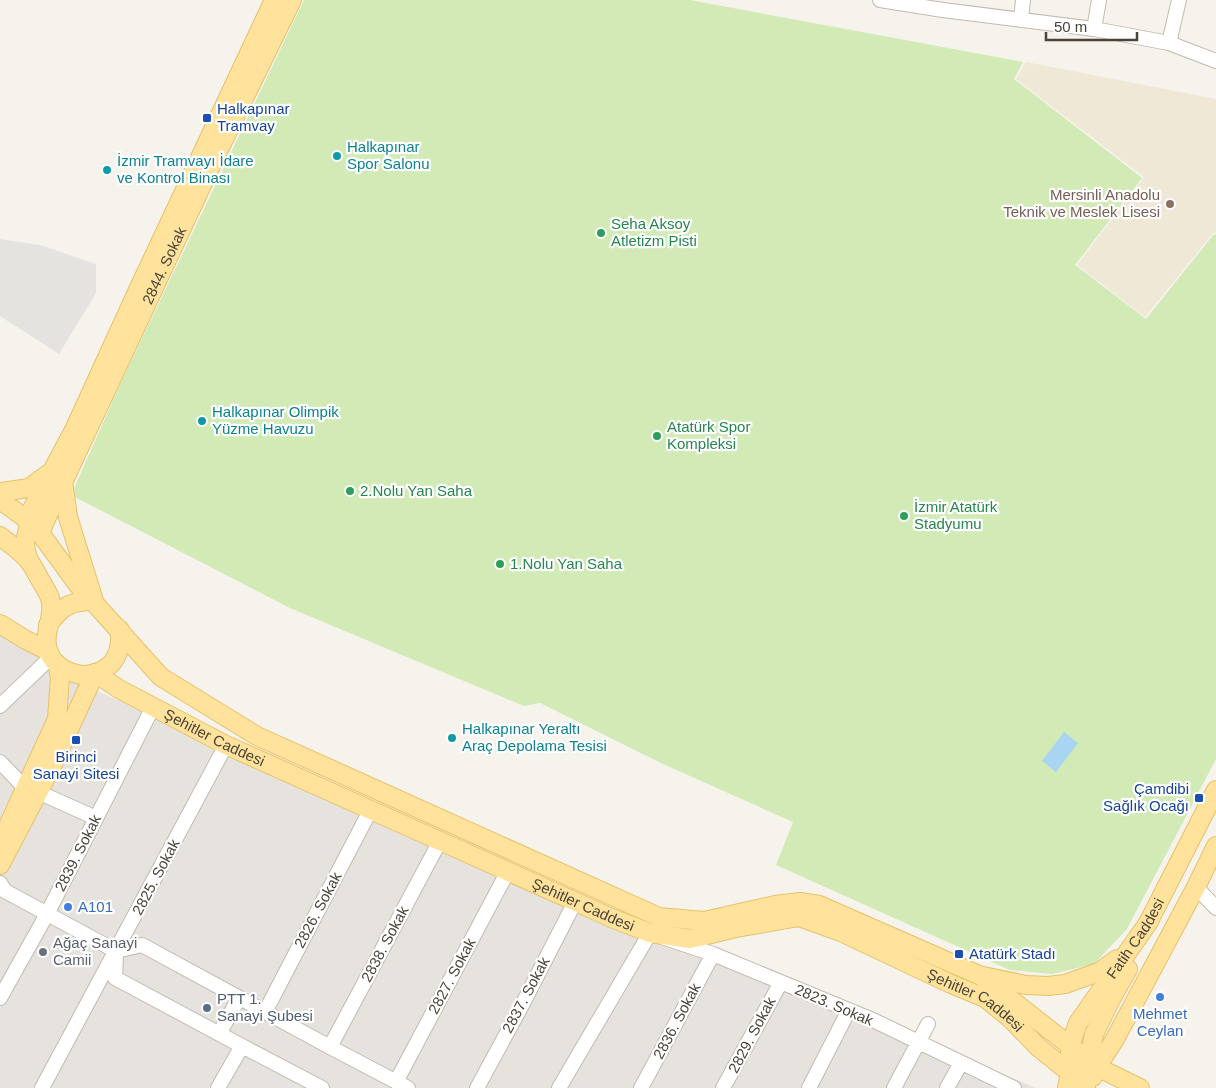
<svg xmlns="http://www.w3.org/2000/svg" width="1216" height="1088" viewBox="0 0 1216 1088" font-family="Helvetica,sans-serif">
  <rect width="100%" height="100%" fill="#f6f3ec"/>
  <path fill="#e6e2dd" d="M0 626 99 692 1036 1088H0Z"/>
  <path fill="#efe8d6" d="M1026 62 1216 99V233L1214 232 1145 317 1077 265 1144 177 1016 79Z"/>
  <path fill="#d2eab5" d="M304 0H690L1023 62 1014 79 1142 178 1075 265 1146 319 1214 234 1216 235V759L1127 929 1094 964 1052 974 1010 970 776 865 793 822 663 764 540 703 524 706 290 608 71 495 123 378Z"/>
  <path fill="#e5e3e0" d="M0 239 40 245 96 264V293L59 354 0 316Z"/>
  <path fill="#a9d4f2" d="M1064 732 1078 743 1056 772 1042 761Z"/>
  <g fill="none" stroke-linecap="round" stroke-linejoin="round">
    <g stroke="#c2bbae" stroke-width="16">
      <path id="minor" d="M880 0 943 10 1094 29 1169 43 1216 61
        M1021 20 1023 0
        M1094 29 1099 0
        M1169 43 1179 0
        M0 706 51 657
        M0 762 25 788 38 792 96 818
        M0 883 5 891 116 951 142 945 330 1047 408 1088
        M1196 887 1216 908
        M116 955 115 978 242 1046 322 1088
        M0 998 47 914 153 707
        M265 1012 371 809
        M219 1034 239 998
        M330 1047 440 841
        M396 1082 508 871
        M42 1088 226 745
        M218 1088 242 1046
        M477 1088 521 1007 575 902
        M559 1088 650 933 713 954 875 1021 1014 1088
        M641 1088 713 954
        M723 1088 781 982
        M809 1088 849 1010
        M894 1088 928 1024
        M947 1088 961 1063"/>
    </g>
    <g stroke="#e6c16a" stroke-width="20">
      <g id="major">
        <path d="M0 492 29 488 48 474"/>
        <path d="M0 500 29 521 40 533 78 585 161 677 257 736 659 917 704 921 775 905 800 902 819 905 981 976 1097 1067 1140 1088"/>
        <path id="s1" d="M40 533 46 519 210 168 292 0"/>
        <path d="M0 536C10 544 22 552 29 561 34 567 37 575 41 581 44 587 48 592 50 598 57 620 36 638 54 661 60 668 68 672 77 674 89 677 103 672 112 663 120 653 121 642 120 630"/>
        <path d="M29 561 26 551 25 542 33 507 74 430 138 290 274 0"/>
        <path d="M0 624 26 640 48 651"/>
        <path d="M48 625C62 606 70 601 94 601L68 517 63 482"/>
        <path id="s2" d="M95 673 119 689 226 745 614 919 650 933 690 939 736 928 799 917 841 932 951 984 985 998 1011 1019 1038 1047 1070 1073 1086 1088"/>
        <path d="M0 838 8 826 57 719 60 677 58 666"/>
        <path d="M0 865 52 766 95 673"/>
        <path d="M983 976 1026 985 1048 986 1065 984 1099 972 1117 959"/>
        <path d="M1087 1069 1094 1034 1111 999 1128 969"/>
        <path d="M1093 1077 1097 1067 1115 1039 1196 887 1216 846"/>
        <path id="s3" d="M1067 1088 1070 1073V1046L1078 1023 1148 923 1216 790"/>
      </g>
    </g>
    <use href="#minor" stroke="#fff" stroke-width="14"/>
    <use href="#major" stroke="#ffe39c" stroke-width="18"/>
  </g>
  <g fill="#1a4fb4" stroke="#fff" stroke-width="2">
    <rect x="202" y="113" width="10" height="10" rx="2.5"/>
    <rect x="71" y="735" width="10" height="10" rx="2.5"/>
    <rect x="1194" y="793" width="10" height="10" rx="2.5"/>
    <rect x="954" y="949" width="10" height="10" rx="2.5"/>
  </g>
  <g fill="#0f9aa8" stroke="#fff" stroke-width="2">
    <circle cx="337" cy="156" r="5"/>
    <circle cx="107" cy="170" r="5"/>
    <circle cx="202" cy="421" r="5"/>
    <circle cx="452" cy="738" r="5"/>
  </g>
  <circle fill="#8d6e63" stroke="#fff" stroke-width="2" cx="1170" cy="204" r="5"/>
  <g fill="#2e9e5b" stroke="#fff" stroke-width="2">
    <circle cx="601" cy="233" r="5"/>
    <circle cx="657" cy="436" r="5"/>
    <circle cx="350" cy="491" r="5"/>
    <circle cx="904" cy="516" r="5"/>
    <circle cx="500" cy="564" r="5"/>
  </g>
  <g fill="#3f7fe0" stroke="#fff" stroke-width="2">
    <circle cx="68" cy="907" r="5"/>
    <circle cx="1160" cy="997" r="5"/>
  </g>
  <circle fill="#6b7280" stroke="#fff" stroke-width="2" cx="43" cy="952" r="5"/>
  <circle fill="#5c6f8a" stroke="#fff" stroke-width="2" cx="207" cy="1008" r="5"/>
  <g text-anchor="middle" stroke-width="4.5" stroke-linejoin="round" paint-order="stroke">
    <g font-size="15" fill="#164399" stroke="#fff" text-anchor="start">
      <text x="217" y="114">Halkapınar<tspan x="217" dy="17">Tramvay</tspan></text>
      <text x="76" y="762" text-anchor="middle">Birinci<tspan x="76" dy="17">Sanayi Sitesi</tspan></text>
      <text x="1189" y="794" text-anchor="end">Çamdibi<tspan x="1189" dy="17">Sağlık Ocağı</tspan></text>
      <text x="969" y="959">Atatürk Stadı</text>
    </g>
    <g font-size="15" fill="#0d838f" stroke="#fff" text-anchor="start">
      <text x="347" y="152">Halkapınar<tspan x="347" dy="17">Spor Salonu</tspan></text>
      <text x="117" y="166">İzmir Tramvayı İdare<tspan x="117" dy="17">ve Kontrol Binası</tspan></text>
      <text x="212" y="417">Halkapınar Olimpik<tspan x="212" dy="17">Yüzme Havuzu</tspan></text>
      <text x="462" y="734">Halkapınar Yeraltı<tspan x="462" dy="17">Araç Depolama Tesisi</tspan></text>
    </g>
    <g font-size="15" fill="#785e54" stroke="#fff" text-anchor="end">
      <text x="1160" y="200">Mersinli Anadolu<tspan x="1160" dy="17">Teknik ve Meslek Lisesi</tspan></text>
    </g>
    <g font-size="15" fill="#27864d" stroke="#fff" text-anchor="start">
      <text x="611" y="229">Seha Aksoy<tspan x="611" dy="17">Atletizm Pisti</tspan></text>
      <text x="667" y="432">Atatürk Spor<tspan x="667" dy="17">Kompleksi</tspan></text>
      <text x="360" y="496">2.Nolu Yan Saha</text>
      <text x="914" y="512">İzmir Atatürk<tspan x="914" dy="17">Stadyumu</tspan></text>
      <text x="510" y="569">1.Nolu Yan Saha</text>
    </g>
    <g font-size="15" fill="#4b4439" stroke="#fff">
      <text dy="5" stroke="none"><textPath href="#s1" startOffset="295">2844. Sokak</textPath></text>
      <text dy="5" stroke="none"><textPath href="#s2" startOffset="136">Şehitler Caddesi</textPath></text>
      <text transform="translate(78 853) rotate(-63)" y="5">2839. Sokak</text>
      <text transform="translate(156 877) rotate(-62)" y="5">2825. Sokak</text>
      <text dy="5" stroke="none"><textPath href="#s2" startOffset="541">Şehitler Caddesi</textPath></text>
      <text transform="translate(318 910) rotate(-62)" y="5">2826. Sokak</text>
      <text dy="5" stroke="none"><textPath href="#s3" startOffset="169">Fatih Caddesi</textPath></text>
      <text transform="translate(385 944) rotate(-62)" y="5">2838. Sokak</text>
      <text transform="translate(452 976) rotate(-62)" y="5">2827. Sokak</text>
      <text transform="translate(526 995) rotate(-62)" y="5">2837. Sokak</text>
      <text dy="5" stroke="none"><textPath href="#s2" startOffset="961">Şehitler Caddesi</textPath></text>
      <text transform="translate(834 1005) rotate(23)" y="5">2823. Sokak</text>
      <text transform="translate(677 1021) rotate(-62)" y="5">2836. Sokak</text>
      <text transform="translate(752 1035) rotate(-62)" y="5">2829. Sokak</text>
    </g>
    <g font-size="15" fill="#366cbe" stroke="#fff" text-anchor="start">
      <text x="78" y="912">A101</text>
      <text x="1160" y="1019" text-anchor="middle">Mehmet<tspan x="1160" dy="17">Ceylan</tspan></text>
    </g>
    <g font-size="15" fill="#5b616d" stroke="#fff" text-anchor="start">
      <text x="53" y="948">Ağaç Sanayi<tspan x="53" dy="17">Camii</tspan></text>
    </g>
    <g font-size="15" fill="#4e5e75" stroke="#fff" text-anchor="start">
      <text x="217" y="1004">PTT 1.<tspan x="217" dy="17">Sanayi Şubesi</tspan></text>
    </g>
  </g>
  <path d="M1046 32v8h91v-8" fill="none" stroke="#4b4439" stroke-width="2.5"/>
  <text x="1054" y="32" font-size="15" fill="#4b4439" stroke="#ffffff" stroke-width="4" paint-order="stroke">50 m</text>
</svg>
